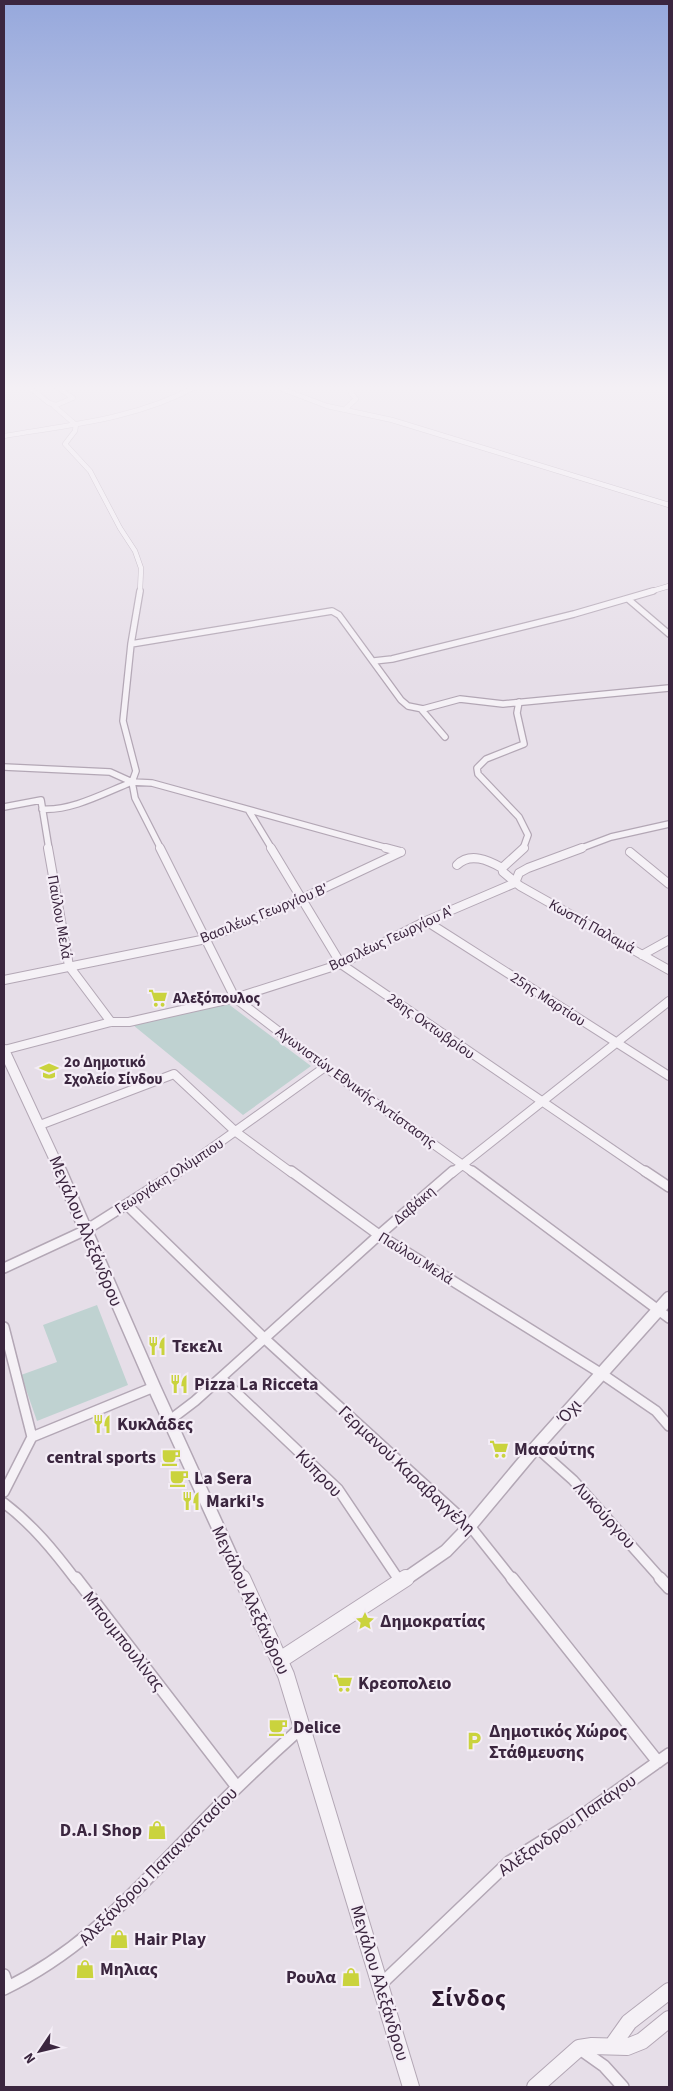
<svg xmlns="http://www.w3.org/2000/svg" width="673" height="2091" viewBox="0 0 673 2091" font-family="'Source Sans 3',sans-serif">
  <rect width="100%" height="100%" fill="#e6dee8"/>
  <path fill="#bfd2d1" d="M227 1003 311 1066 243 1115 133 1025Z
    M97 1305 128 1385 37 1421 21 1375 57 1362 43 1325Z"/>
  <g fill="none" stroke-linecap="round" stroke-linejoin="round">
    <g stroke="#b3a7b5" stroke-width="5.5">
      <path id="minor-far4" d="M29 387 49 403 56 405
        M57 387 73 398 54 406 76 425 75 431 65 444 90 471 120 528 135 551 141 568 140 592
        M277 387 327 406 392 420 669 505
        M344 410 356 399 351 393 353 387
        M4 436C69 425 136 419 195 387
        M649 592 669 586"/>
    </g>
    <g stroke="#b3a7b5" stroke-width="8">
      <path id="minor-far3" d="M628 599 669 634
        M131 644 332 611 339 615 401 700 408 706 423 709 460 699 503 704 669 688
        M374 661 392 659 574 614 653 591
        M519 702 517 713 524 744 486 759 477 768 478 774 519 817 528 835 523 849
        M421 709 445 737
        M4 767 110 772 132 782 152 783 391 849
        M132 782 136 771 123 721 131 644 140 591
        M132 782 135 798 161 849
        M4 807 41 800 49 849
        M42 809C72 811 104 793 132 782
        M249 811 272 849
        M579 849 611 837 669 824"/>
    </g>
    <g stroke="#b3a7b5" stroke-width="10">
      <path id="minor-far2" d="M48 848 69 966 111 1022
        M160 848 235 998 325 1067 474 1173
        M271 848 341 964 647 1173
        M386 848 401 852
        M524 848 502 868 503 872 520 886 669 970
        M630 852 669 884
        M457 865C470 852 488 860 502 868
        M515 883 519 873 528 868 582 848
        M426 921 669 1076
        M642 955 669 940
        M4 980 206 939 301 899 401 852
        M4 1050 111 1022H129L235 998 341 964 426 921 515 883
        M40 1125 174 1074 236 1132 292 1173
        M177 1173 325 1067
        M452 1173 669 1001"/>
    </g>
    <g stroke="#b3a7b5" stroke-width="12">
      <path id="minor-far1" d="M291 1171 379 1235 602 1374 656 1411 669 1426
        M472 1171 669 1318
        M645 1171 669 1187
        M127 1205 264 1338 470 1526 513 1580
        M4 1268 86 1230 179 1171
        M4 1327 32 1437 4 1492
        M221 1378 338 1489 399 1580
        M170 1420 195 1401 379 1235 453 1171
        M32 1437 154 1387
        M536 1447 573 1480 662 1580
        M4 1503C33 1525 54 1551 76 1580"/>
    </g>
    <g stroke="#b3a7b5" stroke-width="14">
      <path id="minor" d="M76 1578 237 1787
        M399 1578 401 1582
        M512 1578 658 1762
        M660 1578 669 1588
        M4 1975 8 1987
        M381 1984 509 1862 573 1822 669 1754
        M4 1989C83 1951 131 1895 191 1834 226 1797 263 1762 301 1728
        M580 2049 604 2066 623 2087"/>
    </g>
    <g stroke="#b3a7b5" stroke-width="12">
      <path id="tertiary-far2" d="M4 1050 61 1173"/>
    </g>
    <g stroke="#b3a7b5" stroke-width="15">
      <path id="tertiary-far1" d="M60 1171 154 1387 242 1580
        M404 1580 446 1551 470 1526 536 1447 669 1298"/>
    </g>
    <g stroke="#b3a7b5" stroke-width="18">
      <path id="tertiary" d="M242 1578 286 1675 411 2087
        M280 1660 406 1578
        M612 2046 629 2022 669 1991
        M535 2087 579 2048 592 2046 627 2047 642 2041 669 2019"/>
    </g>
    <use href="#minor-far4" stroke="#f5f1f6" stroke-width="4.5"/>
    <use href="#minor-far3" stroke="#f5f1f6" stroke-width="5.5"/>
    <use href="#minor-far2" stroke="#f5f1f6" stroke-width="8"/>
    <use href="#minor-far1" stroke="#f5f1f6" stroke-width="9"/>
    <use href="#minor" stroke="#f5f1f6" stroke-width="11"/>
    <use href="#tertiary-far2" stroke="#f5f1f6" stroke-width="10"/>
    <use href="#tertiary-far1" stroke="#f5f1f6" stroke-width="12"/>
    <use href="#tertiary" stroke="#f5f1f6" stroke-width="16"/>
  </g>
  <linearGradient id="sky" x2="0" y2="1"><stop stop-color="#96a8dc"/><stop offset="0.57" stop-color="#f4f0f5"/><stop offset="1" stop-color="#f4f0f5" stop-opacity="0"/></linearGradient>
  <rect width="673" height="680" fill="url(#sky)"/>
  <defs>
    <g id="supermarket-bare" transform="scale(1.5)"><path d="M-6-5.5h2.5l.6 2H6L4.5 2H-2.5L-4.4-4H-6ZM-1.5 3.2a1.3 1.3 0 1 0 .1 0ZM3 3.2a1.3 1.3 0 1 0 .1 0Z" fill="#cad33d" stroke="#f4edf6" stroke-width="2.5" paint-order="stroke"/></g>
    <g id="school-bare" transform="scale(1.5)"><path d="M0-5L7-2L0 1L-7-2ZM-4 1L0 2.5L4 1V4Q0 6-4 4Z" fill="#cad33d" stroke="#f4edf6" stroke-width="2.5" paint-order="stroke"/></g>
    <g id="restaurant-bare" transform="scale(1.5)"><path d="M-5-6h1v4h1v-4h1v4h1v-4h1v5L-1.5 .5V6h-2V.5L-5-1ZM5-6V6H3V1.5H1.5Q1.5-4 5-6Z" fill="#cad33d" stroke="#f4edf6" stroke-width="2.5" paint-order="stroke"/></g>
    <g id="cafe-bare" transform="scale(1.5)"><path d="M-5.5-4.5H6V0H3Q3 3.5 0 3.5H-2.5Q-5.5 3.5-5.5 0ZM3-3.2v2h1.7v-2ZM-6 4.5H4V6H-6Z" fill="#cad33d" stroke="#f4edf6" stroke-width="2.5" paint-order="stroke"/></g>
    <g id="sight-bare" transform="scale(1.5)"><path d="M0-6L1.8-2.2L6-1.7L2.9 1.2L3.7 5.4L0 3.3L-3.7 5.4L-2.9 1.2L-6-1.7L-1.8-2.2Z" fill="#cad33d" stroke="#f4edf6" stroke-width="2.5" paint-order="stroke"/></g>
    <g id="parking-bare" transform="scale(1.5)"><path d="M-3.5-5.5H1a3.5 3.5 0 0 1 0 7H-1V5.5H-3.5ZM-1-3.4V-.6H.8a1.4 1.4 0 0 0 0-2.8Z" fill="#cad33d" stroke="#f4edf6" stroke-width="2.5" paint-order="stroke"/></g>
    <g id="shop-bare" transform="scale(1.5)"><path d="M-5-2.5h2.3a2.7 3.5 0 0 1 5.4 0H5L5.5 6h-11ZM-1.5-2.5h3a1.5 2.3 0 0 0-3 0Z" fill="#cad33d" stroke="#f4edf6" stroke-width="2.5" paint-order="stroke"/></g>
  </defs>
  <g fill-rule="evenodd">
    <use href="#supermarket-bare" x="158" y="998"/>
    <use href="#school-bare" x="49" y="1071"/>
    <use href="#restaurant-bare" x="157" y="1346"/>
    <use href="#restaurant-bare" x="179" y="1384"/>
    <use href="#restaurant-bare" x="102" y="1424"/>
    <use href="#supermarket-bare" x="499" y="1449"/>
    <use href="#cafe-bare" x="171" y="1457"/>
    <use href="#cafe-bare" x="179" y="1478"/>
    <use href="#restaurant-bare" x="191" y="1501"/>
    <use href="#sight-bare" x="365" y="1621"/>
    <use href="#supermarket-bare" x="343" y="1683"/>
    <use href="#cafe-bare" x="278" y="1727"/>
    <use href="#parking-bare" x="474" y="1741"/>
    <use href="#shop-bare" x="157" y="1830"/>
    <use href="#shop-bare" x="119" y="1939"/>
    <use href="#shop-bare" x="85" y="1969"/>
    <use href="#shop-bare" x="351" y="1977"/>
  </g>
  <g text-anchor="middle" stroke-width="4.5" stroke-linejoin="round" paint-order="stroke">
    <g font-size="15" fill="#3b263f" stroke="#f4edf6">
      <text transform="translate(264 913) rotate(-22)" y="5">Βασιλέως Γεωργίου Β'</text>
      <text transform="translate(60 917) rotate(80)" y="5">Παύλου Μελά</text>
      <text transform="translate(592 926) rotate(29)" y="5">Κωστή Παλαμά</text>
      <text transform="translate(391 938) rotate(-25)" y="5">Βασιλέως Γεωργίου Α'</text>
      <text transform="translate(548 999) rotate(33)" y="5">25ης Μαρτίου</text>
      <text transform="translate(431 1026) rotate(35)" y="5">28ης Οκτωβρίου</text>
      <text transform="translate(356 1087) rotate(36)" y="5">Αγωνιστών Εθνικής Αντίστασης</text>
      <text transform="translate(169 1176) rotate(-33)" y="5">Γεωργάκη Ολύμπιου</text>
      <text transform="translate(414 1205) rotate(-41)" y="5">Δαβάκη</text>
      <text transform="translate(416 1258) rotate(32)" y="5">Παύλου Μελά</text>
    </g>
    <g font-size="15" font-weight="bold" fill="#3b263f" stroke="#f4edf6" text-anchor="start">
      <text x="173" y="1003">Αλεξόπουλος</text>
      <text x="64" y="1067">2o Δημοτικό<tspan x="64" dy="17">Σχολείο Σίνδου</tspan></text>
    </g>
    <g font-size="18" fill="#3b263f" stroke="#f4edf6">
      <text transform="translate(86 1231) rotate(67)" y="6">Μεγάλου Αλεξάνδρου</text>
      <text transform="translate(569 1411) rotate(-48)" y="6">Όχι</text>
      <text transform="translate(407 1470) rotate(43)" y="6">Γερμανού Καραβαγγέλη</text>
      <text transform="translate(319 1473) rotate(46)" y="6">Κύπρου</text>
      <text transform="translate(605 1515) rotate(48)" y="6">Λυκούργου</text>
      <text transform="translate(251 1600) rotate(65)" y="6">Μεγάλου Αλεξάνδρου</text>
      <text transform="translate(124 1641) rotate(52)" y="6">Μπουμπουλίνας</text>
      <text transform="translate(567 1825) rotate(-35)" y="6">Αλέξανδρου Παπάγου</text>
      <text transform="translate(158 1866) rotate(-45)" y="6">Αλεξάνδρου Παπαναστασίου</text>
      <text transform="translate(380 1983) rotate(73)" y="6">Μεγάλου Αλεξάνδρου</text>
    </g>
    <g font-size="18" font-weight="bold" fill="#3b263f" stroke="#f4edf6" text-anchor="start">
      <text x="172" y="1352">Τεκελι</text>
      <text x="194" y="1390">Pizza La Ricceta</text>
      <text x="117" y="1430">Κυκλάδες</text>
      <text x="514" y="1455">Μασούτης</text>
      <text x="156" y="1463" text-anchor="end">central sports</text>
      <text x="194" y="1484">La Sera</text>
      <text x="206" y="1507">Marki's</text>
      <text x="380" y="1627">Δημοκρατίας</text>
      <text x="358" y="1689">Κρεοπολειο</text>
      <text x="293" y="1733">Delice</text>
      <text x="489" y="1737">Δημοτικός Χώρος<tspan x="489" dy="21">Στάθμευσης</tspan></text>
      <text x="142" y="1836" text-anchor="end">D.A.I Shop</text>
      <text x="134" y="1945">Hair Play</text>
      <text x="100" y="1975">Μηλιας</text>
      <text x="336" y="1983" text-anchor="end">Ρουλα</text>
    </g>
    <g font-size="24" font-weight="bold" letter-spacing="1" fill="#2d1930" stroke="#f4edf6">
      <text x="469" y="2006">Σίνδος</text>
    </g>
  </g>
  <rect width="673" height="2091" fill="none" stroke="#3b263f" stroke-width="10"/>
  <g transform="translate(40 2051) rotate(235)" stroke="#f4edf6" stroke-width="4" paint-order="stroke">
  <path d="M0-4L9 19L0 12L-9 19Z" fill="#3b263f"/>
  <text y="-8" font-size="14" font-weight="bold" text-anchor="middle" fill="#3b263f">N</text>
  </g>
</svg>
